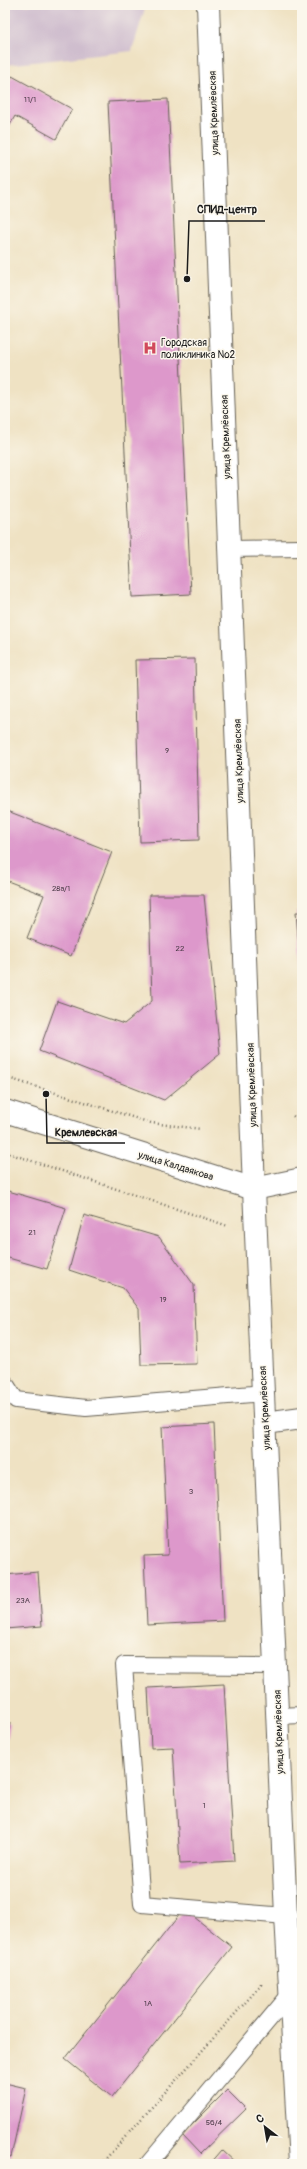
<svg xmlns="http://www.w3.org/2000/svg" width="307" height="2169" viewBox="0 0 307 2169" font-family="Pangolin,sans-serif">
  <rect width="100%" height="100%" fill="#fbf7ec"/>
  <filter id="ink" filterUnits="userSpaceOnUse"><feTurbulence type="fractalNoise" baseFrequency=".025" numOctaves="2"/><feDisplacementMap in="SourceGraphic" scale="8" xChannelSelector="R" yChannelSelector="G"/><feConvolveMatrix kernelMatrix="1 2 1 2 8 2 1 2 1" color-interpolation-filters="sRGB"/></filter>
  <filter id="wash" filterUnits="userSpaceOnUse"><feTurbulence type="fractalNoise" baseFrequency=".012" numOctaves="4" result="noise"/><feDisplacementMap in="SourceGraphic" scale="16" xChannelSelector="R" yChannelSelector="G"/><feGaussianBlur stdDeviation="0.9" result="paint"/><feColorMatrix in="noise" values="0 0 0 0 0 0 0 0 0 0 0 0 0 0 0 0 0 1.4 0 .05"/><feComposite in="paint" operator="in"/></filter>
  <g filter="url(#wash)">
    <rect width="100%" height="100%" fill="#efe2c3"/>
    <path fill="#cfbdce" d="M5 5H146L132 51 6 65 5 67Z"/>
    <g id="blocks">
      <path fill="#dd98cb" d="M12 76 72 109 56 139 15 116 5 134V89Z
        M168 99 191 594 132 597 108 102Z
        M195 659 199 840 140 842 135 660Z
        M5 810 112 852 71 956 27 938 44 895 5 880Z
        M149 895H204L220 1054 164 1100 39 1051 57 1001 124 1024 152 1001Z
        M296 912H302V973H301Z
        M5 1190 66 1208 47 1269 5 1257Z
        M84 1215 159 1237 194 1285 197 1364 141 1365 139 1309 123 1288 69 1270Z
        M214 1424 223 1621 147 1625 144 1556 168 1555 162 1427Z
        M38 1572 42 1626 5 1629V1575Z
        M224 1684 234 1861 180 1864 173 1747 151 1748 148 1688Z
        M5 1722 10 1723 6 1747H5Z
        M184 1909 232 1947 112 2097 65 2059Z
        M5 2083 26 2088 11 2157 5 2155Z
        M227 2090 246 2109 200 2154 182 2135Z
        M222 2150 237 2164H210Z"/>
    </g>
  </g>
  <g filter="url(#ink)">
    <use href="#blocks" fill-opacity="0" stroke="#666156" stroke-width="1"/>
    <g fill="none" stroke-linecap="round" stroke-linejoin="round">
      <g stroke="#666156" stroke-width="18">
        <path id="service" d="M230 549 302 548
          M5 1383 16 1400 86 1408 264 1393
          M275 1666 124 1665 142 1904 286 1916
          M277 1716 302 1715
          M148 2164 292 1992"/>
      </g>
      <g stroke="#666156" stroke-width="24">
        <path id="minor" d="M208 5 254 1189 286 1916 300 2164
          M265 1423 302 1418"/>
      </g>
      <g stroke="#666156" stroke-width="24">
        <path id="tertiary" d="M5 1111 254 1189 302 1179"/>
      </g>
      <path stroke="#666156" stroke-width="2.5" stroke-dasharray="1 3" stroke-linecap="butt" d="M5 1077 151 1123 201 1129
        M293 1116 302 1123
        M5 1152 228 1226
        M101 2164 261 1985V1982"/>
      <use href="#service" stroke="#fff" stroke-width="16"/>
      <use href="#minor" stroke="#fff" stroke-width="22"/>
      <use href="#tertiary" stroke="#fff" stroke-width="22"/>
    </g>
  </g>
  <defs>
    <g id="hospital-bare" transform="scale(1.08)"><path d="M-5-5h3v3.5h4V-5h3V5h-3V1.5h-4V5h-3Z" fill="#d1495b" stroke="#fbf7ec" stroke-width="2.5" paint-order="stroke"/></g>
  </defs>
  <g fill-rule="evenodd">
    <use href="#hospital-bare" x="150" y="348"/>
  </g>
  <g text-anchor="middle" stroke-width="3" stroke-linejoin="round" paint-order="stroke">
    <g font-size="8" fill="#4c3b48">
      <text x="30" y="102">11/1</text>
      <text x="167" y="753">9</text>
      <text x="61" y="891">28а/1</text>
      <text x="180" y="951">22</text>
      <text x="32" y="1235">21</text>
      <text x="163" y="1302">19</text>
      <text x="191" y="1494">3</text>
      <text x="23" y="1603">23А</text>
      <text x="204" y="1808">1</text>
      <text x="148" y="2006">1А</text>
      <text x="214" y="2125">56/4</text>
    </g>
    <g font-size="10" fill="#1c1c1c" stroke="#fbf7ec">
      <text transform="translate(213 113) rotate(-92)" y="4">улица Кремлёвская</text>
      <text transform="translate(225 437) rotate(-92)" y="4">улица Кремлёвская</text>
      <text transform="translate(238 761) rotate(-92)" y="4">улица Кремлёвская</text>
      <text transform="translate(251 1085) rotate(-92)" y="4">улица Кремлёвская</text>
      <text transform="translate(176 1165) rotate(17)" y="4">улица Калдаякова</text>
      <text transform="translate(264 1408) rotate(-93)" y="4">улица Кремлёвская</text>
      <text transform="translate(278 1732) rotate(-92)" y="4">улица Кремлёвская</text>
    </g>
    <g font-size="10" fill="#1c1c1c" stroke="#fbf7ec" text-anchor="start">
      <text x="161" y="346">Городская<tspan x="161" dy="12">поликлиника №2</tspan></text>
    </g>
  </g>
  <path fill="none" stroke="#1c1c1c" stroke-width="1.5" d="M187 279L189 221H265M46 1094L47 1143H125"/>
  <g fill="#1c1c1c" stroke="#fbf7ec" stroke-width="1.5">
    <circle cx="187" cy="279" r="4"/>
    <circle cx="46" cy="1094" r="4"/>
  </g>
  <g font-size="11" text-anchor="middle" font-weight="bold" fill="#1c1c1c" stroke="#fbf7ec" stroke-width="3" stroke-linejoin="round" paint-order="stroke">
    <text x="227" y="213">СПИД-центр</text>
    <text x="86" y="1136">Кремлевская</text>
  </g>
  <rect width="307" height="2169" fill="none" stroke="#fbf7ec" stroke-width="20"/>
  <g transform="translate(265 2127) rotate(329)" stroke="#fbf7ec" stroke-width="3" paint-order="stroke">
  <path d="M0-3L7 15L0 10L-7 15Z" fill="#1c1c1c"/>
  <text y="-6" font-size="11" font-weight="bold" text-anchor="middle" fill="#1c1c1c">С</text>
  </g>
</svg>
